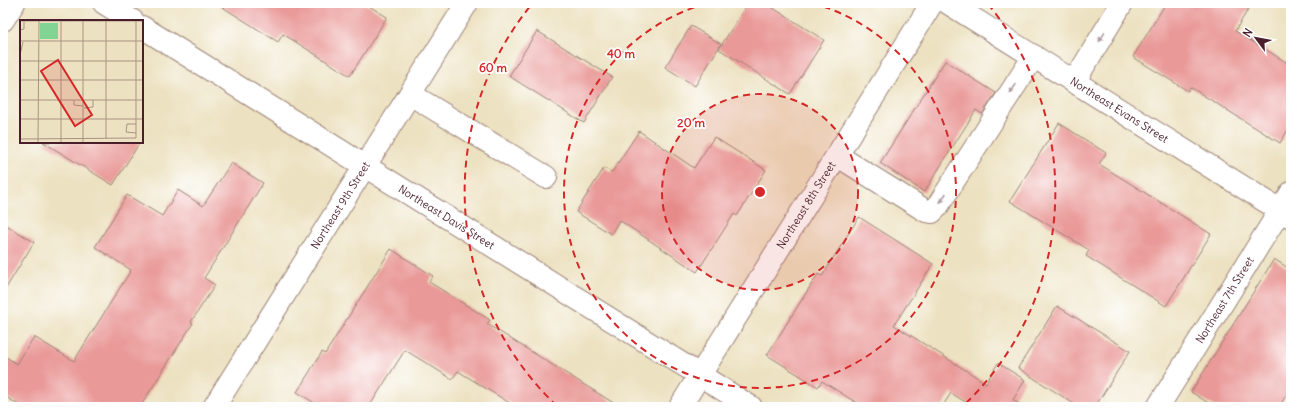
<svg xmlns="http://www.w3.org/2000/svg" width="1294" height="410" viewBox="0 0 1294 410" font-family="Delius,sans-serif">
  <rect width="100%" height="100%" fill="#fff"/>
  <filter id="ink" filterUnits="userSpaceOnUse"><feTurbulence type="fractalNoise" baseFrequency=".025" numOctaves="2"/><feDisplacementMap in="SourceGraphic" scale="8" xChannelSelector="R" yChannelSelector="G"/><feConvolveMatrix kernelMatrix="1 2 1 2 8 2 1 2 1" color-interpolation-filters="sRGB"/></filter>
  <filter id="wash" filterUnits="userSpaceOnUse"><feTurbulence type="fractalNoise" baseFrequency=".012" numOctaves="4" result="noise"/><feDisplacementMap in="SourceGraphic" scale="16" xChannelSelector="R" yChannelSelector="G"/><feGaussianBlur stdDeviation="0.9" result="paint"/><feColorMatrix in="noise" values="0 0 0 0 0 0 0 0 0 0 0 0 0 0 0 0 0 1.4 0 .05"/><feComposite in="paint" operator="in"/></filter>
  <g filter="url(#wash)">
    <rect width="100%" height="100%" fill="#ece1c0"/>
    <g id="blocks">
      <path fill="#e99997" d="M216 3H364L387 17 350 76 283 34 278 42Z
        M748 3H765L824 40 790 94 719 49Z
        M1166 3H1252L1235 31 1291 65V125L1280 143 1190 87 1188 91 1133 57Z
        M691 26 721 44 695 86 665 67Z
        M537 31 612 77 584 123 509 76Z
        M945 61 996 93 982 114 976 110 924 192 880 163Z
        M1059 123 1106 153 1099 164 1211 234 1166 306 1086 256 1089 250 1010 201Z
        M639 131 694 168 714 137 766 170 737 216 734 214 697 272 619 220 611 234 576 212 604 168 612 172Z
        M43 142H140L113 185Z
        M231 163 263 183 204 278 215 285 191 322 193 323 140 407H22L3 395V355L17 364 34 337 74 361 131 270 95 247 127 195 162 216 178 190 203 206Z
        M859 217 933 264 894 325 986 383 998 363 1025 380 1013 400 1024 407H971L972 406 951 393 942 407H863L822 381 818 387 767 355 818 274 822 276Z
        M3 223 34 242 3 293Z
        M391 249 433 276 429 282 490 320 487 324 620 407H516L458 371 452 379 405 350 369 407H321L297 392 322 352 325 354Z
        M1274 259 1291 270V387L1279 407H1215L1191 392Z
        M1057 306 1130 351 1095 407H1079L1018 368Z"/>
    </g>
  </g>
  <g filter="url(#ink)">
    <use href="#blocks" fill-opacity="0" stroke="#9b8076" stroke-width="1"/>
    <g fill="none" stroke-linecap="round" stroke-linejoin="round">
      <g stroke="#9b8076" stroke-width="24">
        <g id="minor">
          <path d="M104 3 133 21"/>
          <path id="s1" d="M948 3 1291 217"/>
          <path d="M3 20 14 3"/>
          <path id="s2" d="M142 27 751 407"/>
          <path d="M1074 82 1122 3"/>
          <path d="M410 94 546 177"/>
          <path d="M838 156 926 211 932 212 937 207 1034 56"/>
          <path id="s3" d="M214 407 467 3"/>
          <path id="s4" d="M680 407 932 3"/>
          <path id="s5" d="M1158 407 1291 193"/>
        </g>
      </g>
      <use href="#minor" stroke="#fff" stroke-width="22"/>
    </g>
    <defs><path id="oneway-solid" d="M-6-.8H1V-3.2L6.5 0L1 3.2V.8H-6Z"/></defs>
    <g fill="#ae9aa0">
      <use href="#oneway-solid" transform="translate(1102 37) rotate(122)"/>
      <use href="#oneway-solid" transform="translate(1013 89) rotate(123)"/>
      <use href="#oneway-solid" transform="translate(943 198) rotate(123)"/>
    </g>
  </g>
  <circle cx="760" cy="192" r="98" fill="#d62828" fill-opacity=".12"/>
  <g fill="none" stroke="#d62828" stroke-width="2" stroke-dasharray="7 5">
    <circle cx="760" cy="192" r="98"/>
    <path d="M812 3A196 196 0 1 1 708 3"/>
    <path d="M557 406A295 295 0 0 1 532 4M988 4A295 295 0 0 1 963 406"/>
  </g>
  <g text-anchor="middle" stroke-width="3.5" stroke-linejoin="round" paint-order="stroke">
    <g font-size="11" fill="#4a1f2b" stroke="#fff">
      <text dy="4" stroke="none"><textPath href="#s1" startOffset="202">Northeast Evans Street</textPath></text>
      <text dy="4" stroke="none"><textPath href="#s3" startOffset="238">Northeast 9th Street</textPath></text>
      <text dy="4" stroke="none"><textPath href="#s4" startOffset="238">Northeast 8th Street</textPath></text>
      <text dy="4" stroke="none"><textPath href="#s2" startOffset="359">Northeast Davis Street</textPath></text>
      <text dy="4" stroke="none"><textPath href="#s5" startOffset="126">Northeast 7th Street</textPath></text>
    </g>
  </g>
  <g transform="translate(20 20)">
    <rect width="123" height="123" fill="#ece1c0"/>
    <path d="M20 3H38V19H20Z" fill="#82d495"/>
    <path fill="none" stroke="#ab9384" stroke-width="1" d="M41 0V123M86 0V119M0 1H123M63 1V123M0 10 4 9V1M0 21H123M0 35 3 22M0 41H123M0 60H123M0 80H123M54 80V85L63 86M64 88 73 87V80M0 99H123M116 104H107L106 112 116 113M0 119 116 118V0M18 123 19 0"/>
    <path fill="#d62828" fill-opacity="0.15" stroke="#d62828" stroke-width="2" d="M38 40 72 95 55 106 21 51Z"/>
    <rect width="123" height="123" fill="none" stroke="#4a1f2b" stroke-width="2"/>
  </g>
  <circle cx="760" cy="192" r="6" fill="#d62828" stroke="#fff" stroke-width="2"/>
  <g font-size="12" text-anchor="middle" font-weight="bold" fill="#d62828" stroke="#fff" stroke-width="3.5" stroke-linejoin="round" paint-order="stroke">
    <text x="621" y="58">40 m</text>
    <text x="493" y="72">60 m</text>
    <text x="691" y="127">20 m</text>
  </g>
  <rect width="1294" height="410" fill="none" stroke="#fff" stroke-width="16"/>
  <g transform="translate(1256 38) rotate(302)" stroke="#ffffff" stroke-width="3" paint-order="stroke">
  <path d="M0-3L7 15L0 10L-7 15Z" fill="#4a1f2b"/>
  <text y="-6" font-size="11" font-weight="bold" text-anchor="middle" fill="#4a1f2b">N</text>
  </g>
</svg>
